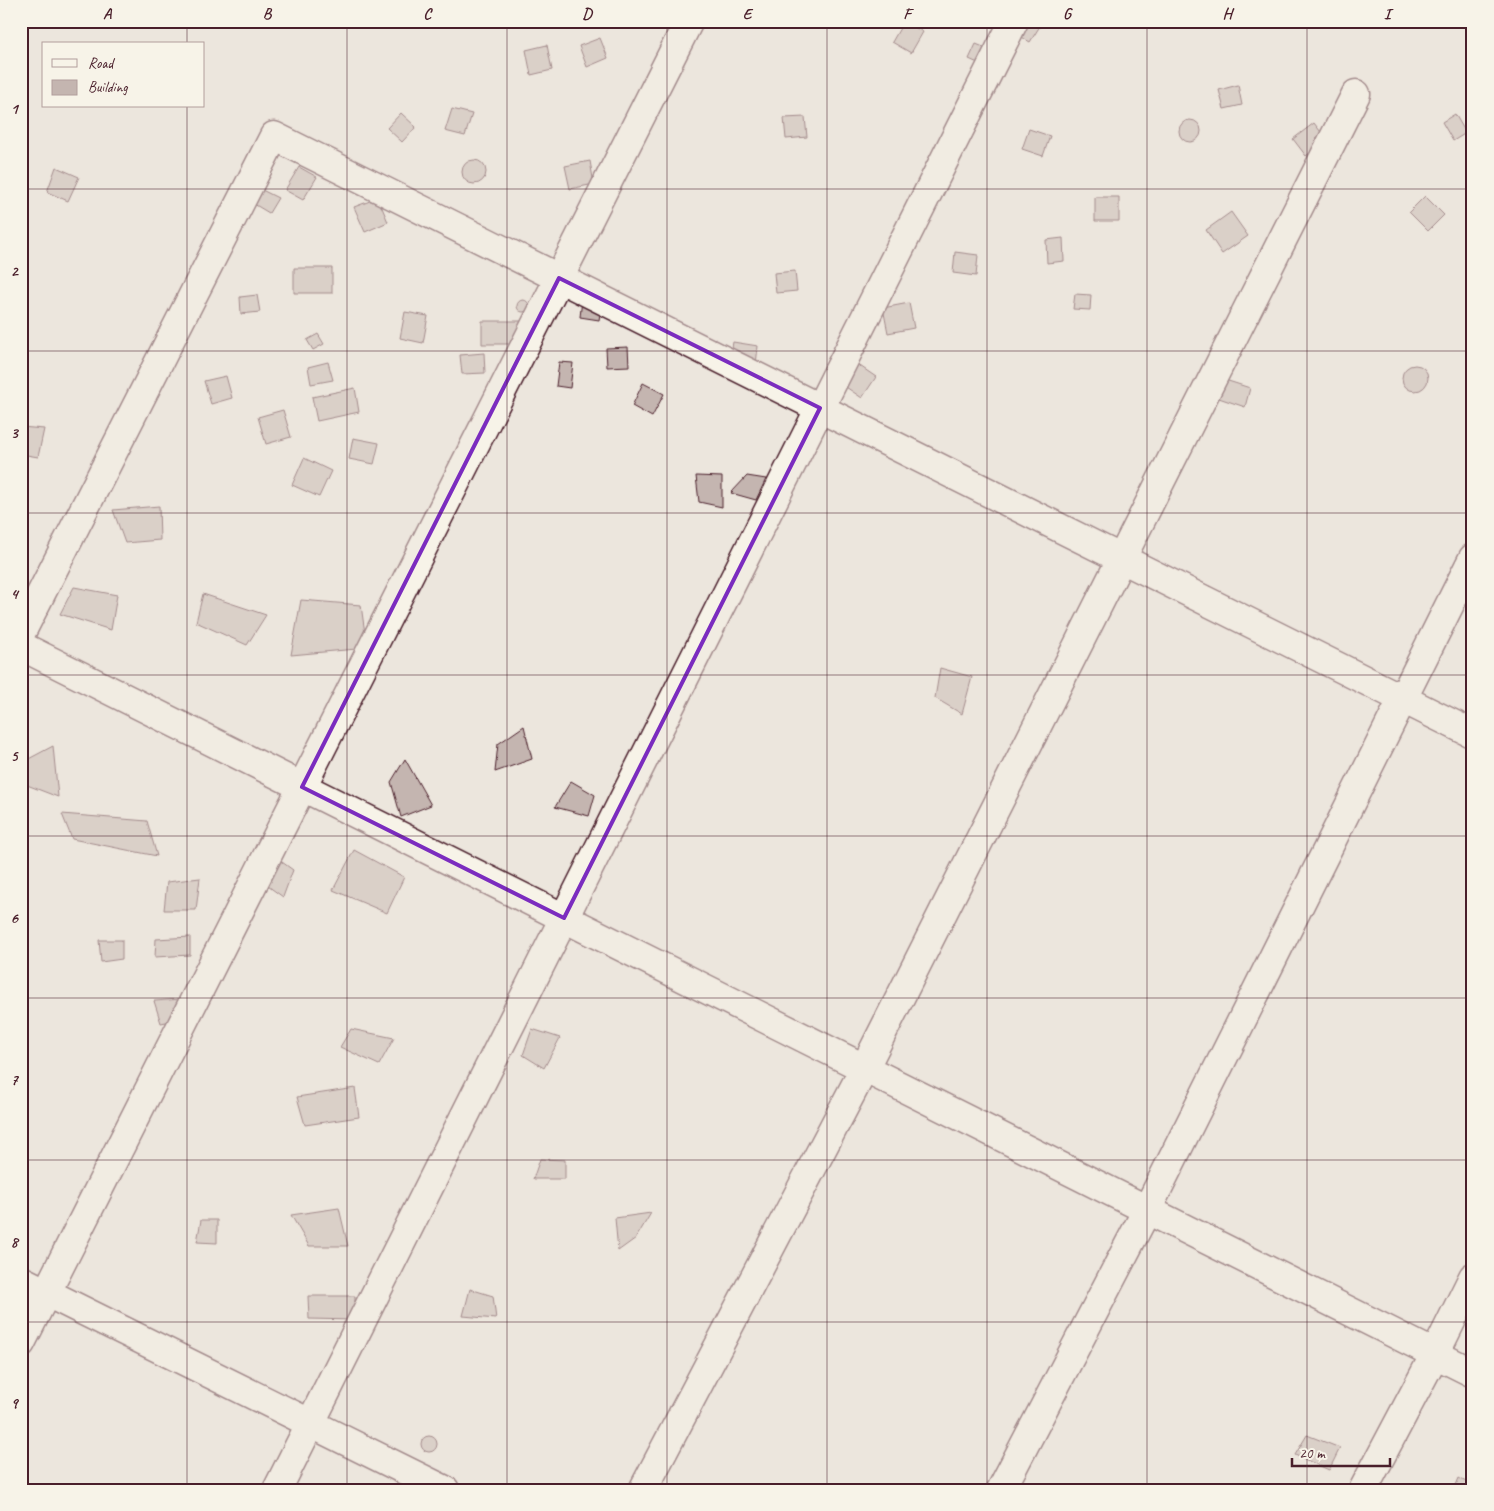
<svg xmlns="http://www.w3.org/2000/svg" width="1494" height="1511" viewBox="0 0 1494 1511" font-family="Caveat,sans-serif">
  <rect width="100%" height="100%" fill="#ece6dd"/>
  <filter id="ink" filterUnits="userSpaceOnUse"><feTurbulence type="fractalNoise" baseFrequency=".02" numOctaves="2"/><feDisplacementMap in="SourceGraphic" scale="10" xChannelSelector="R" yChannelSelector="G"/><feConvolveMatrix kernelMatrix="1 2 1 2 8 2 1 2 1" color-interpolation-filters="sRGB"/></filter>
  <g filter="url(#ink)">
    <path fill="#c4b5b0" stroke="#4a1f2b" d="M904 21 923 32 911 53 892 42Z
      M1016 21H1033L1040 26 1030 42 1010 30Z
      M600 38 608 58 587 67 579 46Z
      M976 44 996 52 989 68 969 59Z
      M547 45 552 70 531 75 526 50Z
      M1238 85 1242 105 1224 109 1219 90Z
      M452 109 472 114 465 136 445 131Z
      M401 113 416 127 402 142 387 128Z
      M1455 114 1466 133 1453 141 1442 122Z
      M805 117 807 137 786 139 784 118Z
      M1179 131a11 11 0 1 1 22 0a11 11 0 1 1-22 0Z
      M1314 123 1327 140 1306 156 1293 139Z
      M1029 129 1050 136 1043 156 1022 149Z
      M462 172a12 12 0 1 1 24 0a12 12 0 1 1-24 0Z
      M590 161 594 184 570 189 565 166Z
      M56 167 79 177 68 201 47 192Z
      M299 167 317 177 303 200 285 190Z
      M262 190 278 198 269 213 254 204Z
      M1425 196 1444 215 1428 231 1409 212Z
      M1095 197H1119V221H1095Z
      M378 198 388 222 365 232 354 207Z
      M1231 212 1248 236 1222 254 1206 230Z
      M1063 238 1064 261 1047 263 1046 240Z
      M955 252 978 255 976 276 953 273Z
      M294 268H332V293H294Z
      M795 271 797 291 776 293 774 273Z
      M1075 294 1091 295 1090 310 1073 309Z
      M257 295 260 312 241 314 240 297Z
      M517 306a6 6 0 1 1 12 0a6 6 0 1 1-12 0Z
      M582 300 602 302 599 320 580 317Z
      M909 303 914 328 888 333 883 308Z
      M405 312 428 316 423 343 400 338Z
      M482 321H525L517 344H482Z
      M318 334 324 344 313 350 307 340Z
      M733 342 758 346 756 365 730 360Z
      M628 347 629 366 607 367 606 348Z
      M484 353 485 373 462 374 460 355Z
      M328 362 333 380 311 384 308 367Z
      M559 362 573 363 570 388 556 386Z
      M854 362 876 377 862 398 840 383Z
      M1402 378a13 13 0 1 1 26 0a13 13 0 1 1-26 0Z
      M226 376 232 398 211 404 204 381Z
      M1219 378 1250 388 1245 407 1213 396Z
      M643 383 664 394 652 417 632 406Z
      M355 388 359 412 317 421 312 397Z
      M283 410 291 437 266 444 258 417Z
      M21 427 44 429 38 457 21 454Z
      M353 438 379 443 374 464 349 459Z
      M304 458 331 471 319 497 292 485Z
      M696 476 722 477V507L699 502Z
      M747 476 766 479 756 500 731 493Z
      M159 506 160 540 125 543 113 510Z
      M74 587 117 595 111 630 60 614Z
      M203 594 266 615 247 645 196 622Z
      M301 600 361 605 367 648 291 655Z
      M940 668 972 677 962 714 935 698Z
      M524 726 532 759 495 772 498 744Z
      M53 746 58 797 27 785 21 769V763Z
      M405 759 431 805 401 817 391 782Z
      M571 781 595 795 589 816 555 807Z
      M62 814 147 821 157 856 72 839Z
      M354 850 404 877 387 913 333 890Z
      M271 854 293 870 283 897 261 881Z
      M200 878 196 910H164L167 882Z
      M190 937V955L155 957 156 939Z
      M99 940H122V959L101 962Z
      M182 999V1019L161 1023 154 1001Z
      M351 1029 394 1038 379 1065 340 1047Z
      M532 1029 560 1038 544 1068 523 1055Z
      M355 1088 359 1117 305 1125 297 1097Z
      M540 1159 565 1160V1179H533Z
      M339 1208 348 1246H309L291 1215Z
      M651 1213 636 1238 618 1251 615 1218Z
      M201 1220H217V1243L197 1242Z
      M470 1289 493 1296 496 1319 463 1316Z
      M308 1296H355V1320L309 1319Z
      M1307 1435 1340 1448 1329 1470 1295 1455Z
      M421 1444a8 8 0 1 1 16 0a8 8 0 1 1-16 0Z
      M1459 1478 1473 1486V1490H1454Z"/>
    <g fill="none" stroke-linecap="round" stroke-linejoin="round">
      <g stroke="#4a1f2b" stroke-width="31">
        <path id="minor" d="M21 633 274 136 1473 734
          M21 646 1473 1373
          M21 1280 445 1490
          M21 1343 689 21
          M277 1490 1014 21
          M643 1490 864 1069 1356 94
          M1001 1490 1147 1210 1473 558
          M1363 1490 1435 1354 1473 1277"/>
      </g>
      <use href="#minor" stroke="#f7f3e8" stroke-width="28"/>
    </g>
  </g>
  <path d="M0 0H1494V1511H0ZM559 278 820 408 564 918 302 787Z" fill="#ece6dd" fill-opacity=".55" fill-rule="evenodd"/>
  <path fill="none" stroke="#7b2cbf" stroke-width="4" stroke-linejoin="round" d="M559 278 820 408 564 918 302 787Z"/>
  <path fill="none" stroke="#4a1f2b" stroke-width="1" stroke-opacity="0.55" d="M187 21V44M347 21V1490M507 21V1490M667 21V1490M827 21V1490M987 21V1490M1147 21V1490M1307 21V1490M187 106V1490M21 189H1473M21 351H1473M21 513H1473M21 675H1473M21 836H1473M21 998H1473M21 1160H1473M21 1322H1473"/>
  <rect width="1494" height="1511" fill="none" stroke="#f7f3e8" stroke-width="55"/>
  <rect x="42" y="42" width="162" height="65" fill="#f7f3e8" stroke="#b29e9c"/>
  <rect x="52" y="59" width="25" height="8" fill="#f7f3e8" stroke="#b29e9c"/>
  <text x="88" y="68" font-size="15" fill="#4a1f2b">Road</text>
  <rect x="52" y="80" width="25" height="15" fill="#c4b5b0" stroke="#b29e9c"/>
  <text x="88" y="92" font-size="15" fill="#4a1f2b">Building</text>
  <path d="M1292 1458v8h98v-8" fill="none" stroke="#4a1f2b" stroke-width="2.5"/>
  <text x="1299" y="1458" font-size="15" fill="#4a1f2b" stroke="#f7f3e8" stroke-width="4" paint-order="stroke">20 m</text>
  <rect x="28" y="28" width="1438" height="1456" fill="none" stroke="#4a1f2b" stroke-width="2"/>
  <g font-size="16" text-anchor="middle" font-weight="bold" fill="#4a1f2b">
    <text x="107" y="19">A</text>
    <text x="267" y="19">B</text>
    <text x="427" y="19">C</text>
    <text x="587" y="19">D</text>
    <text x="747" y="19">E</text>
    <text x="907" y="19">F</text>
    <text x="1067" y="19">G</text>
    <text x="1227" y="19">H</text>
    <text x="1387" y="19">I</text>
    <text x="14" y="114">1</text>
    <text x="14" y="276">2</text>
    <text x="14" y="438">3</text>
    <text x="14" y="599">4</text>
    <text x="14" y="761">5</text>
    <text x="14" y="923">6</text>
    <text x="14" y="1085">7</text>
    <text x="14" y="1247">8</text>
    <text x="14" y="1408">9</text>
  </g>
</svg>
